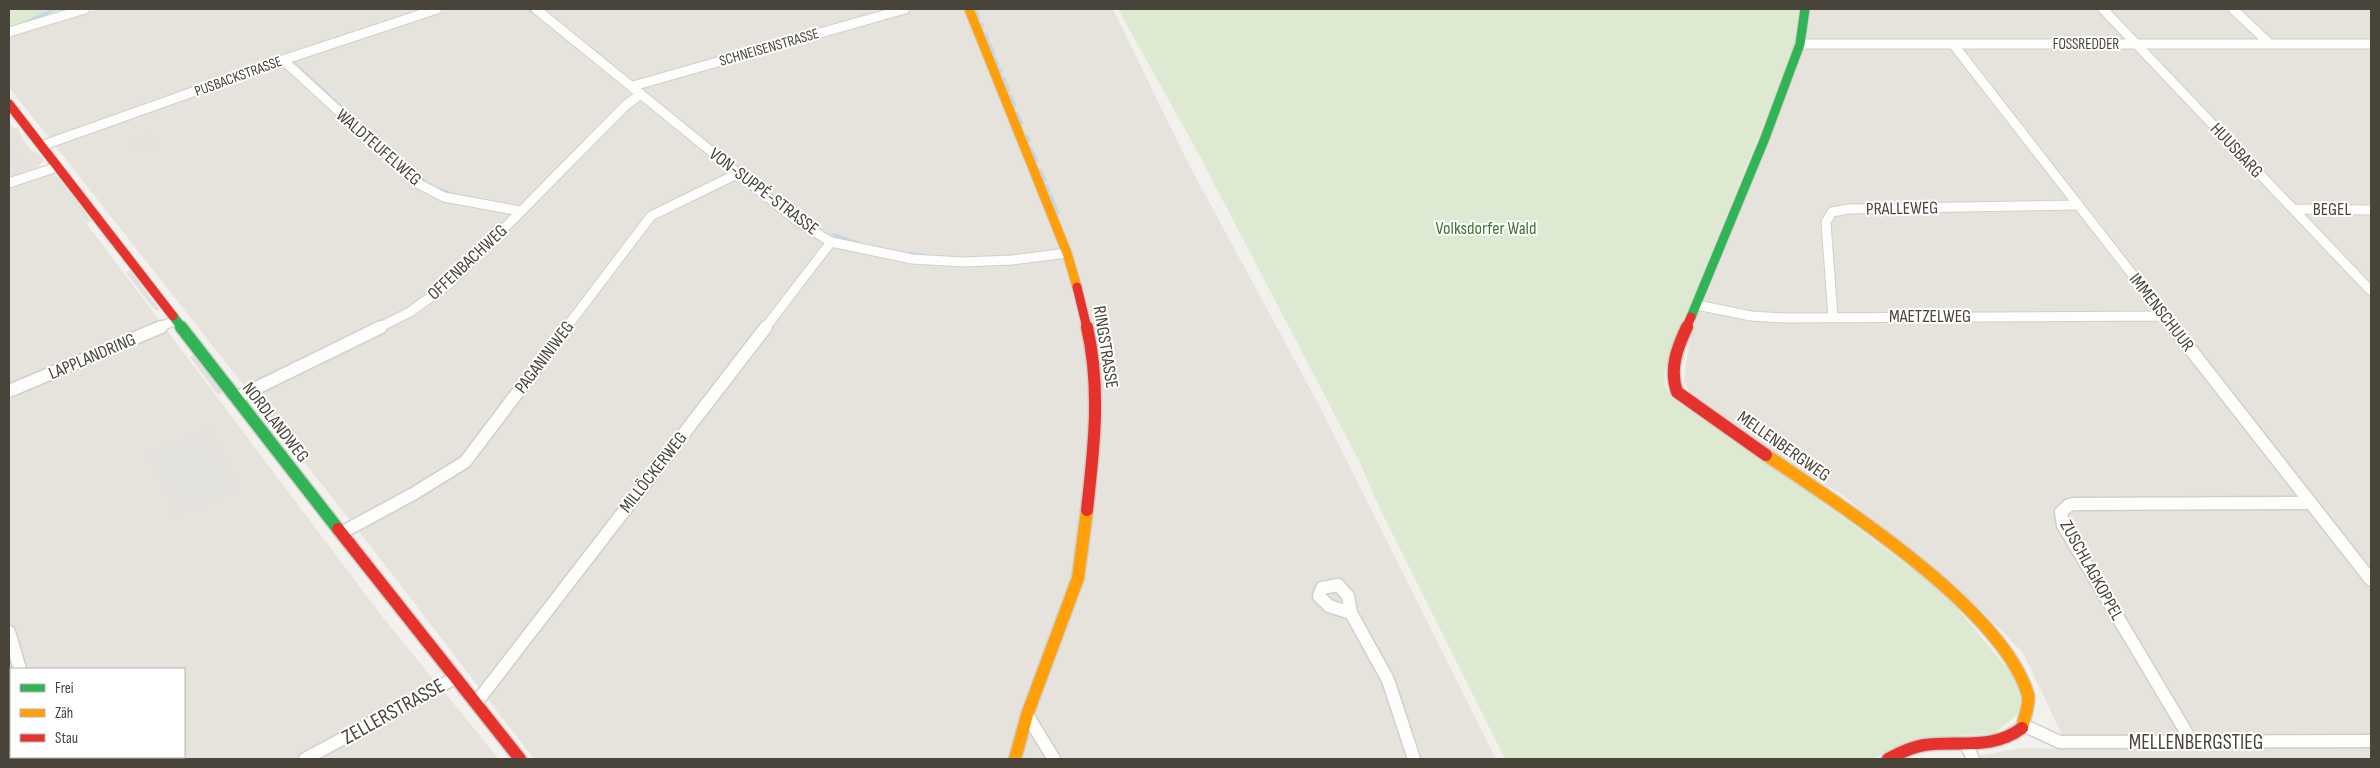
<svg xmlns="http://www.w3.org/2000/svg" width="2380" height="768" viewBox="0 0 2380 768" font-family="'Sofia Sans Condensed',sans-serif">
  <rect width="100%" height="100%" fill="#f2f1ee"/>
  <path fill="#e5e3dc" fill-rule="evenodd" d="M100 9H1113L1187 161 1320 407 1496 759H534L379 557 9 87V34Z
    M1800 9H2371V759H1960L2022 748 2069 749 2023 653 1980 609 1845 497 1746 435 1692 396 1684 382 1695 298 1796 45Z
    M9 122 14 129 18 127 22 138 31 151 38 153 43 158V161L37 168 41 174H55L60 180 56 183 384 619 499 759H9ZM11 669H184V757H11Z"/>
  <path fill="#ddead1" d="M9 9H79L9 29Z
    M1118 9H1800L1796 45 1671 352C1665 371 1659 380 1672 398L1807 491 1919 574 1952 602 2016 679 2021 697 2018 714 1995 733 1925 738 1875 758 1867 759H1505L1379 507 1361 465 1196 149Z"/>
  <path fill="#e4e2df" d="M150 134 158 143 137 150 130 141Z
    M9 145H11L27 170 9 176Z
    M60 180 92 221 86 222 56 183Z
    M130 270 160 310H155L126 273Z
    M194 355 223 392 218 395 190 357Z
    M208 429 237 487 177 515 149 455Z"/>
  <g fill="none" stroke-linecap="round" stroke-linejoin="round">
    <path stroke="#c3d7eb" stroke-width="3" d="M529 9 532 12
      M976 9 979 17
      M25 23 55 9
      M982 24 983 26
      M986 34 988 40
      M990 44 994 54
      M995 58 998 65
      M292 62 308 76
      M1000 69 1001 72
      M1004 78 1005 81
      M311 79 330 96
      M1007 85 1009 90
      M1011 96 1015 106
      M333 99 336 102
      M338 104 343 108
      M347 111 349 113
      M1017 113 1022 123
      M352 116 357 120
      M365 128 373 134
      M1027 136 1029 141
      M378 140 385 147
      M1031 148 1037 161
      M389 150 393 153
      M397 157 400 160
      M405 164 413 171
      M1040 170 1045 180
      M417 174 429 185
      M744 184 763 199
      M1047 186 1049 191
      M438 189 452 194
      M1051 195 1058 213
      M834 235 861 244
      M907 253 924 255"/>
    <g stroke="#d0cfcb" stroke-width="11">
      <path id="street-far1" d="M536 9 797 221 831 242 912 259 963 262 1012 260 1067 253
        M2103 9 2371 291
        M2233 9 2270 44
        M9 32 85 9
        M1800 44H2371
        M1953 44 2174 328
        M283 60 417 183 444 197 520 211
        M633 86 905 9
        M41 146 283 60 437 9
        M9 183 57 167
        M2293 209 2371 210
        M1697 305 1751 316 1785 318 2165 316
        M1833 317 1826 222 1832 212 1848 209 2078 205
        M158 328 176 320
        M378 328 410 312 450 283 626 105 641 94
        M566 328 651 216 739 173
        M765 328 831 242"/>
    </g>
    <g stroke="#d0cfcb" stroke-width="15">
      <path id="street" d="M2173 327 2371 580
        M9 391 161 327
        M236 398 381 327
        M341 533 413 494 465 462 567 327
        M1338 585 1348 596 1351 613 1329 606 1319 596 1322 588Z
        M1351 613 1388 680 1414 759
        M9 632 20 669
        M476 703 766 327
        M1027 715 1054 759
        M2025 726 2060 742 2371 741
        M2192 742 2063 525 2061 512 2069 505 2075 504 2311 503
        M1966 744 1973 759
        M45 757 46 759
        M305 759 455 678"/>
    </g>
    <g stroke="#d0cec5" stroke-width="11">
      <path id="fast-far1" d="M173 316 182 328
        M1691 317 1765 138 1800 44 1805 9"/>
    </g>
    <g stroke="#d0cec5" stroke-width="15">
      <path id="fast" d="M181 327 338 529"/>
    </g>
    <g stroke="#d0cec5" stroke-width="11">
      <path id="slow-far1" d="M969 9 1067 253 1077 287"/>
    </g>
    <g stroke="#d0cec5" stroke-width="15">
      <path id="slow" d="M1766 455C1840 505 2003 609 2028 695 2030 703 2024 719 2022 728
        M1015 759 1027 715 1078 578 1087 510"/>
    </g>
    <g stroke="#d0cec5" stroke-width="11">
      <path id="jam-far1" d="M9 104 173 316
        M1077 287 1087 328
        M1686 328 1691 317"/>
    </g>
    <g stroke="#d0cec5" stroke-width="15">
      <path id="jam" d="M1687 327C1677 348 1669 369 1677 392L1766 455
        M1087 510C1094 448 1101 388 1087 327
        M338 529 520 759
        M1888 759C1899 753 1912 747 1924 745 1959 740 1991 751 2022 728"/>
    </g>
    <use href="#street-far1" stroke="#fdfdfc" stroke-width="9"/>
    <use href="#street" stroke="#fdfdfc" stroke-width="12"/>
    <use href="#fast-far1" stroke="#30b455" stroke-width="9"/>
    <use href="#fast" stroke="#30b455" stroke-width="12"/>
    <use href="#slow-far1" stroke="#ff9f0a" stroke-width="9"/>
    <use href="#slow" stroke="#ff9f0a" stroke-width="12"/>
    <use href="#jam-far1" stroke="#e5322d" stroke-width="9"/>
    <use href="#jam" stroke="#e5322d" stroke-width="12"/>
  </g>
  <g text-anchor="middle" stroke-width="4" stroke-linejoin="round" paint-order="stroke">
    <g font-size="15" fill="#48443a" stroke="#fff">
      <text x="2086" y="49">FOSSREDDER</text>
      <text transform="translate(769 47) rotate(-16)" y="5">SCHNEISENSTRASSE</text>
      <text transform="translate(238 76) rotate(-20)" y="5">PUSBACKSTRASSE</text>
    </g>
    <g font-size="18" fill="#48443a" stroke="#fff">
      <text transform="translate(379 147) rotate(41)" y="6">WALDTEUFELWEG</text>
      <text transform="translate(2237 150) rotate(47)" y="6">HUUSBARG</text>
      <text transform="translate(764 191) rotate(37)" y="6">VON-SUPPÉ-STRASSE</text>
      <text transform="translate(1902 208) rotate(-1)" y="6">PRALLEWEG</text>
      <text x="2332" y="215">BEGEL</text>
      <text transform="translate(467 262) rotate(-43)" y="6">OFFENBACHWEG</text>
      <text transform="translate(2162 312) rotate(52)" y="6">IMMENSCHUUR</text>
      <text x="1930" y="322">MAETZELWEG</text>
      <text transform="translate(1106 347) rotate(81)" y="6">RINGSTRASSE</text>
      <text transform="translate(92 356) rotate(-23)" y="6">LAPPLANDRING</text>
      <text transform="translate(544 357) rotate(-53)" y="6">PAGANINIWEG</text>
      <text transform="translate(276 422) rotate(52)" y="6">NORDLANDWEG</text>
      <text transform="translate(1784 446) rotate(35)" y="6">MELLENBERGWEG</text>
      <text transform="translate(653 472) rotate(-52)" y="6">MILLÖCKERWEG</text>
      <text transform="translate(2092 570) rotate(61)" y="6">ZUSCHLAGKOPPEL</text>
    </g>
    <g font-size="18" fill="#457532" stroke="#fff">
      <text x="1486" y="234">Volksdorfer Wald</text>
    </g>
    <g font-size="21" fill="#48443a" stroke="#fff">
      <text transform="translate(393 711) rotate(-29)" y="7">ZELLERSTRASSE</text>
      <text x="2196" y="749">MELLENBERGSTIEG</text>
    </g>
  </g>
  <rect width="2380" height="768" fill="none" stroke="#48443a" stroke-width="20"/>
  <rect x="10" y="668" width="175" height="90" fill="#ffffff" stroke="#b6b4b0"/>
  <rect x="20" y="684" width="25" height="8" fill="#30b455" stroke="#b6b4b0"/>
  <text x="55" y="693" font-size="15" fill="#48443a">Frei</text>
  <rect x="20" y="709" width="25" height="8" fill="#ff9f0a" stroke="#b6b4b0"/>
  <text x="55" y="718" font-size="15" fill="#48443a">Zäh</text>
  <rect x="20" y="734" width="25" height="8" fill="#e5322d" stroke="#b6b4b0"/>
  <text x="55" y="743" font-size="15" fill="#48443a">Stau</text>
</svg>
